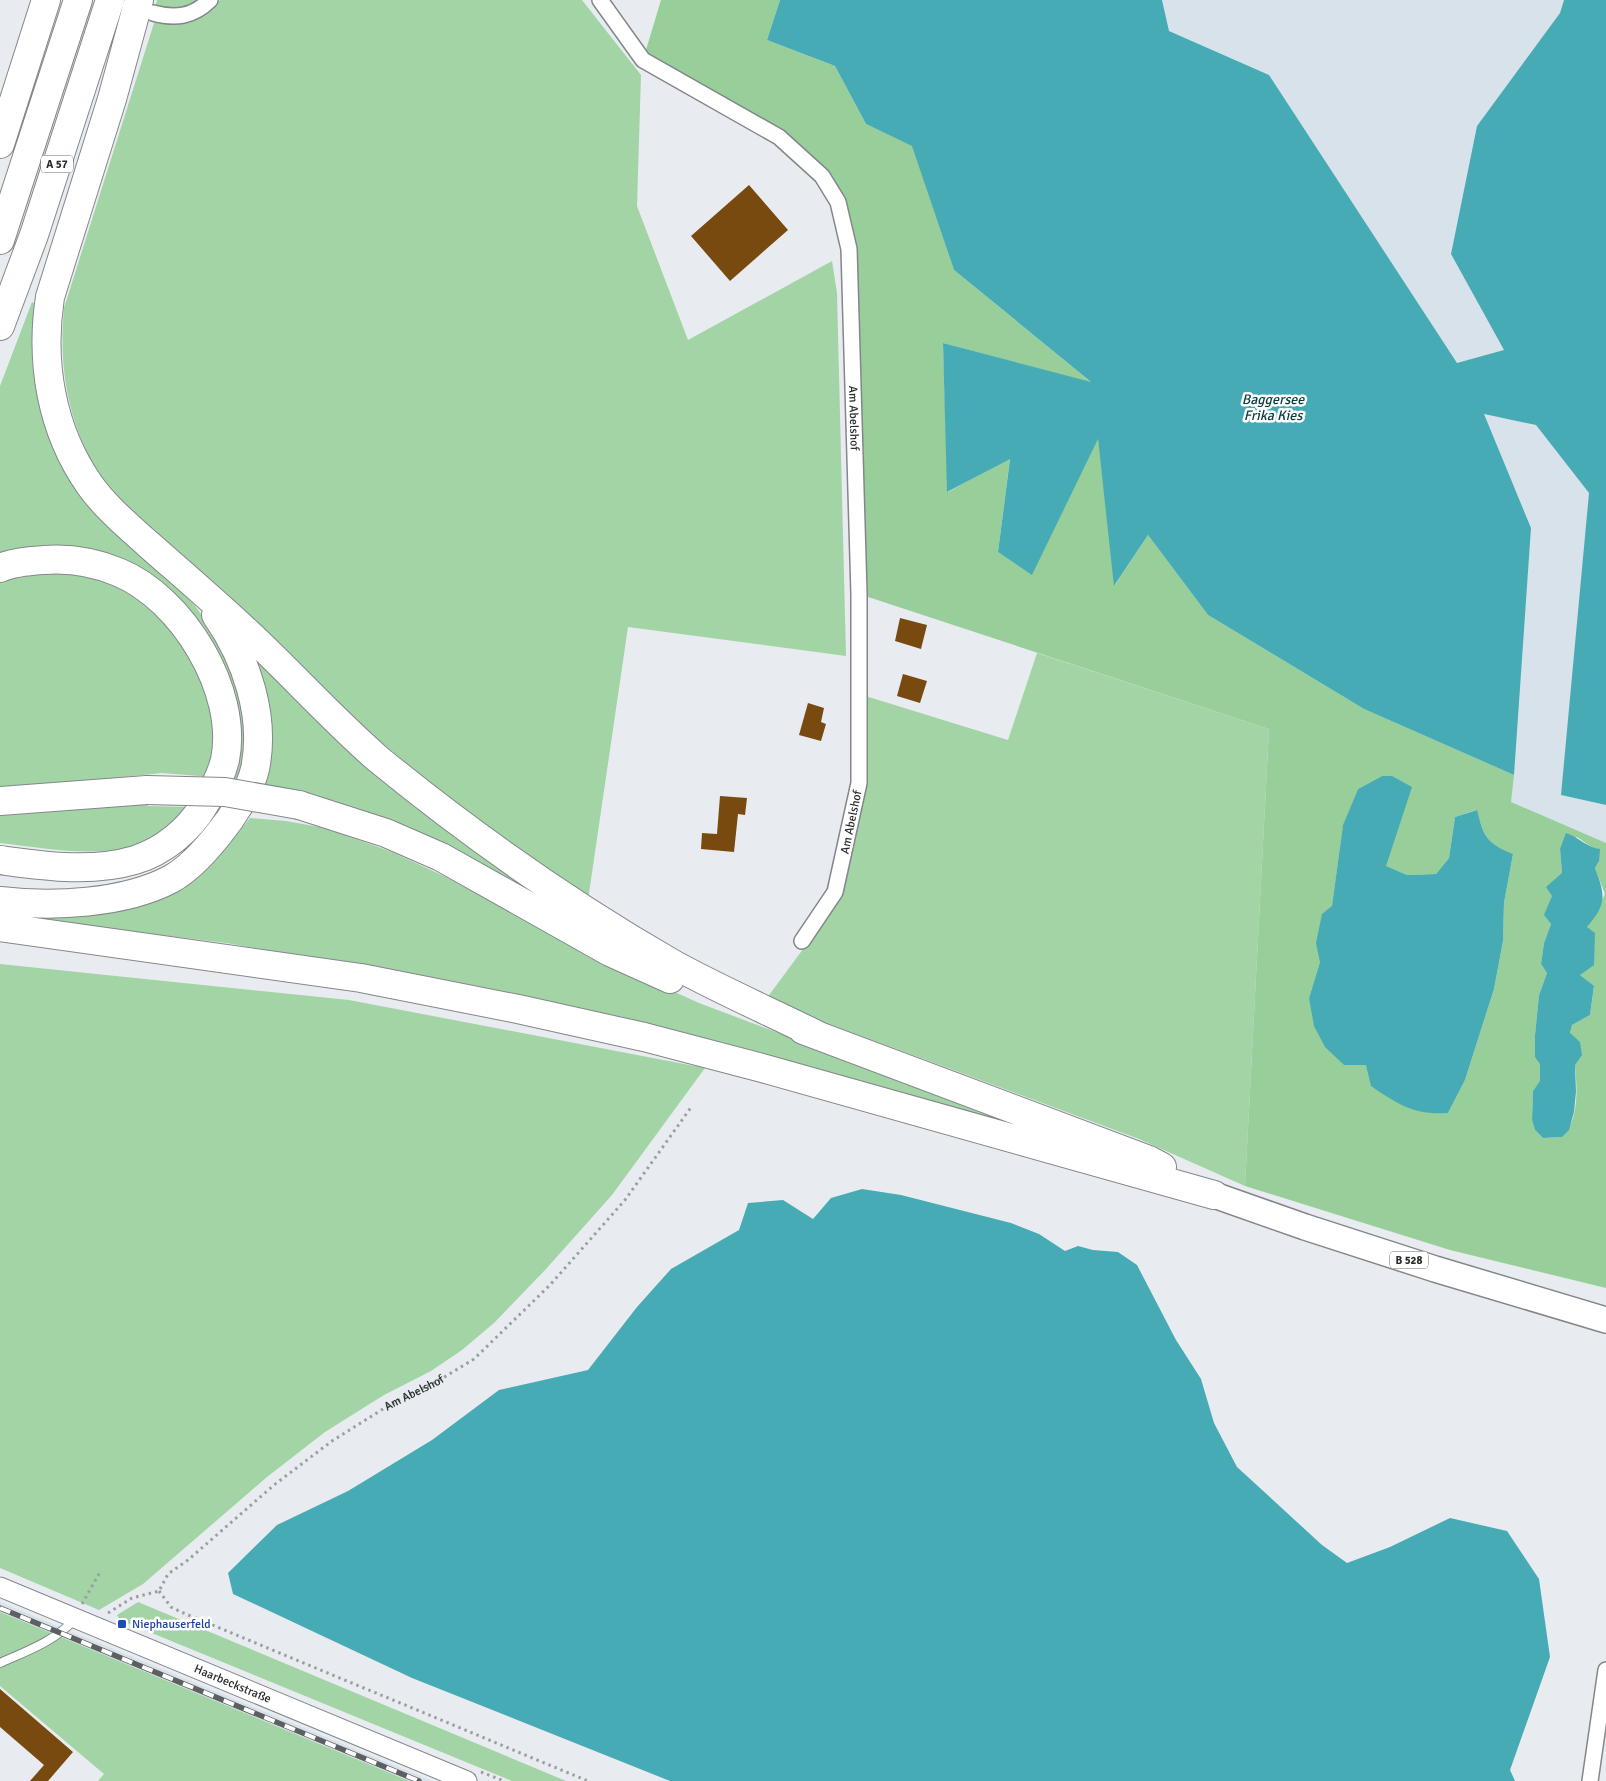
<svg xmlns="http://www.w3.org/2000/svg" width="1606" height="1781" viewBox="0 0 1606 1781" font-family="Signika,sans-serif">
  <rect width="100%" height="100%" fill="#e8ecf0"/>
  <path fill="#d8e2eb" d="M1162 0H1564L1560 13 1477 126 1451 254 1504 350 1460 368 1269 75 1169 31Z
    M1483 414 1536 425 1589 493 1562 795 1606 805V843L1511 802 1531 528Z
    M0 1602 432 1781H404L0 1615Z"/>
  <path fill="#a3d4a5" d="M157 0H210L201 9H155Z
    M220 0H582L641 75 637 206 688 340 832 261 837 293 846 656 628 627 588 900 464 811 369 732 132 513C124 503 114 494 106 484 69 431 58 371 64 308L154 23C186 24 197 23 220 0Z
    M32 302 36 304 33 327 32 359 35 382 49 435 168 577 196 607 223 646 248 713 242 780 229 779 234 714 144 578 0 561V386Z
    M61 568 122 583 169 621 216 705 211 777 162 773 0 790V580Z
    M239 638 592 929 255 787Z
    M1037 653 1269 729 1245 1186 1139 1139 808 1016 767 998 806 945 835 892 859 783V694L1008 740Z
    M147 803 148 806 193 807C185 815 176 827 166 833 116 863 54 849 0 843V813Z
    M250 818 286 821 325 828 392 852 448 878 575 947 699 1003 1052 1136 743 1048 407 975 226 943 0 915 208 866 235 837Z
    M0 964 349 1000 705 1068 612 1195 546 1269 494 1323 462 1350 431 1371 384 1395 325 1432 267 1477 143 1584 99 1610 0 1568Z
    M138 1602 566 1781H512L120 1620 117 1615Z
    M0 1612 409 1781H98L104 1774 0 1686Z"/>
  <path fill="#97ce99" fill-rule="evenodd" d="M661 0H780L767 40 835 66 866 124 913 146 954 270 1092 383 943 343 948 492 1010 458 998 552 1032 574 1098 438 1115 585 1148 535 1208 615 1364 709 1514 775 1511 802 1606 843V1288L1450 1250 1245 1186 1269 729 859 594 849 249 838 202 779 137 643 60ZM1382 776H1392L1395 836 1385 866 1407 875 1436 874 1449 858 1455 817 1476 810C1486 837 1484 843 1513 854L1504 903 1503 941 1494 989 1465 1080 1448 1113 1366 1065H1344L1309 998 1320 962 1332 907 1343 826 1358 789ZM1577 837 1593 848 1599 861 1595 868 1605 894 1587 927 1580 975 1594 987 1590 1015 1572 1025 1570 1033C1575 1062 1585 1115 1562 1137L1543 1138 1535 1130 1532 1120 1533 1091 1540 1082V1064L1535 1035 1539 995 1547 973 1541 964 1544 943 1551 924 1545 915 1562 873 1560 849Z"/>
  <path fill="#47abb5" d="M780 0H1162L1169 31 1269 75 1457 363 1504 350 1451 254 1477 126 1560 13 1564 0H1606V805L1561 795 1589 493 1536 425 1484 414 1531 528 1514 775 1364 709 1208 615 1148 535 1114 586 1098 439 1032 575 998 552 1010 459 947 492 943 343 1091 382 954 270 912 146 866 124 835 66 767 40Z
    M1382 776H1392L1412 787 1386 866 1407 875 1436 874 1449 858 1455 817 1477 810C1484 837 1486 843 1513 854L1504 903 1503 941 1494 989 1465 1080 1448 1113C1414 1115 1399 1105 1371 1086L1366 1065H1344L1325 1047 1314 1026 1309 998 1320 962 1316 943 1322 914 1332 906 1343 825 1358 789Z
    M1566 833C1578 837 1588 848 1600 849L1599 861 1595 868C1606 896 1606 905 1587 927L1595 933 1594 965 1580 975 1594 986 1590 1015 1572 1025 1570 1033 1580 1042 1582 1055 1575 1065 1576 1092 1574 1112 1569 1130 1562 1137 1543 1138 1535 1130 1532 1120 1533 1091 1540 1081V1064L1535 1057V1035L1539 995 1547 973 1541 964 1544 943 1551 924 1544 915 1552 896 1546 887 1562 873 1560 849Z
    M862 1189 901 1195 1011 1223 1039 1234 1065 1251 1078 1246 1093 1250 1118 1252 1137 1265 1176 1340 1201 1379 1214 1423 1237 1467 1322 1545 1347 1563 1390 1547 1450 1518 1507 1531 1539 1579 1550 1657 1510 1770 1515 1781H670L412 1678 233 1594 228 1573 277 1525 348 1491 432 1440 499 1390 588 1370 637 1307 671 1269 739 1230 748 1203 783 1200 813 1219 831 1198Z"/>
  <path fill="#784a0f" d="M749 185 788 230 730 281 691 236Z
    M900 618 927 625 921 649 895 641Z
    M903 674 927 681 920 703 897 696Z
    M808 703 824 708 821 722 826 724 821 741 799 735Z
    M720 796 747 798 745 815 738 814 734 852 701 849 702 833 717 834Z
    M0 1689 73 1752 48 1781H30L44 1765 0 1727Z"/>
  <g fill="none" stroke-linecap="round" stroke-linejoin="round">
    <g stroke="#83878b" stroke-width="10">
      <path id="service" d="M0 1663C27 1651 55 1641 75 1619"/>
    </g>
    <g stroke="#83878b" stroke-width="18">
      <g id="minor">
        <path id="s2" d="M600 0 643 60 779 137 822 176 838 202 849 249 859 594V783L835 892 802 941"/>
        <path d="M153 13C175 19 193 17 210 0"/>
        <path d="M1590 1781 1606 1670"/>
      </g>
    </g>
    <g stroke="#83878b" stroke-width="21">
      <g id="tertiary">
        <path id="s3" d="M0 1587 467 1781"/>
      </g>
    </g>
    <g stroke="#83878b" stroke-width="28">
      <path id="trunk" d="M1214 1195 1305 1227 1435 1269 1606 1320"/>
    </g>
    <g stroke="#83878b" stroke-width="30">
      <path id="motorway" d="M139 0 112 99 50 297C40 362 51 429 89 484 105 507 128 526 148 544 182 574 216 603 249 634 293 675 333 720 378 759 471 835 569 904 673 964 720 990 771 1012 819 1036
        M0 144 46 0
        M0 240 78 0
        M0 326 34 235 110 0
        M0 568C13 562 30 561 44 560 70 558 94 562 118 572 182 598 239 691 225 760 221 776 213 791 204 805 189 830 164 851 135 860 91 873 45 866 0 860
        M0 801 147 790
        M299 805 386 833 441 857 610 952 670 979
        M0 901C52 907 124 904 171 879 189 869 206 850 218 835 232 818 250 791 255 769 266 716 246 658 216 615
        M0 927 361 978 518 1009 644 1037 762 1068 1214 1195
        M803 1030 1149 1160 1162 1167"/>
    </g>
    <g stroke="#9b9fa1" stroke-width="3" stroke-dasharray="2.5 4" stroke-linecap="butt">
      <path d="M159 1591 171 1607 181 1612 588 1781"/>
      <path d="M82 1604 100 1572"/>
      <path id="s1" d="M108 1613 132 1598 159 1591 168 1574 188 1560 274 1485 332 1441 391 1404 438 1381 474 1359 550 1285 625 1200 692 1106"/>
      <path d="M481 1772 504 1781"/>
    </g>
    <use href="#service" stroke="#fff" stroke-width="8"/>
    <use href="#minor" stroke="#fff" stroke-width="15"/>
    <use href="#tertiary" stroke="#fff" stroke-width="19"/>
    <use href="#trunk" stroke="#fff" stroke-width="25"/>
    <use href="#motorway" stroke="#fff" stroke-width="28"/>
    <g stroke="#5d5f61" stroke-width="5.5">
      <path id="rail" d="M0 1608 419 1781"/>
    </g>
    <use href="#rail" stroke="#fff" stroke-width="4" stroke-dasharray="11" stroke-linecap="butt"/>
    <g stroke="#83878b" stroke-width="30" stroke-linecap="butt">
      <path id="motorway-bridge" d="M147 790 225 792 299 805"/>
    </g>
    <use href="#motorway-bridge" stroke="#fff" stroke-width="28"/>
  </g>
  <rect fill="#1a4fb4" stroke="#fff" stroke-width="2" x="117" y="1619" width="10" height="10" rx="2.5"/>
  <g text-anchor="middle" stroke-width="5" stroke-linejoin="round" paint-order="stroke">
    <g fill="#fff" stroke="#696b6b" stroke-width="1">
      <rect x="41" y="155.5" width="32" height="17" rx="4"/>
      <rect x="1390" y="1251.5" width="38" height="17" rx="4"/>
    </g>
    <g font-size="11" font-weight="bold" fill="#292b2c">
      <text x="57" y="168">A 57</text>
      <text x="1409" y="1264">B 528</text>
    </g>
    <g font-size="12" fill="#292b2c" stroke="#fff">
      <text dy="4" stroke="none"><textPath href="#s2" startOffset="536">Am Abelshof</textPath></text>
      <text transform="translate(851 822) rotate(-78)" y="4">Am Abelshof</text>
      <text dy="4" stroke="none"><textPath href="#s1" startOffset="382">Am Abelshof</textPath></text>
      <text dy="4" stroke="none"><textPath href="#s3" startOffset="252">Haarbeckstraße</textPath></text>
    </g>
    <g font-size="12" fill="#164399" stroke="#fff" text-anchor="start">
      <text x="132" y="1628">Niephauserfeld</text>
    </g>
    <g font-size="14" font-style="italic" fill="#0c3c40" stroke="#fff">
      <text x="1273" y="404">Baggersee<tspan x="1273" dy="16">Frika Kies</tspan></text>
    </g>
  </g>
</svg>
